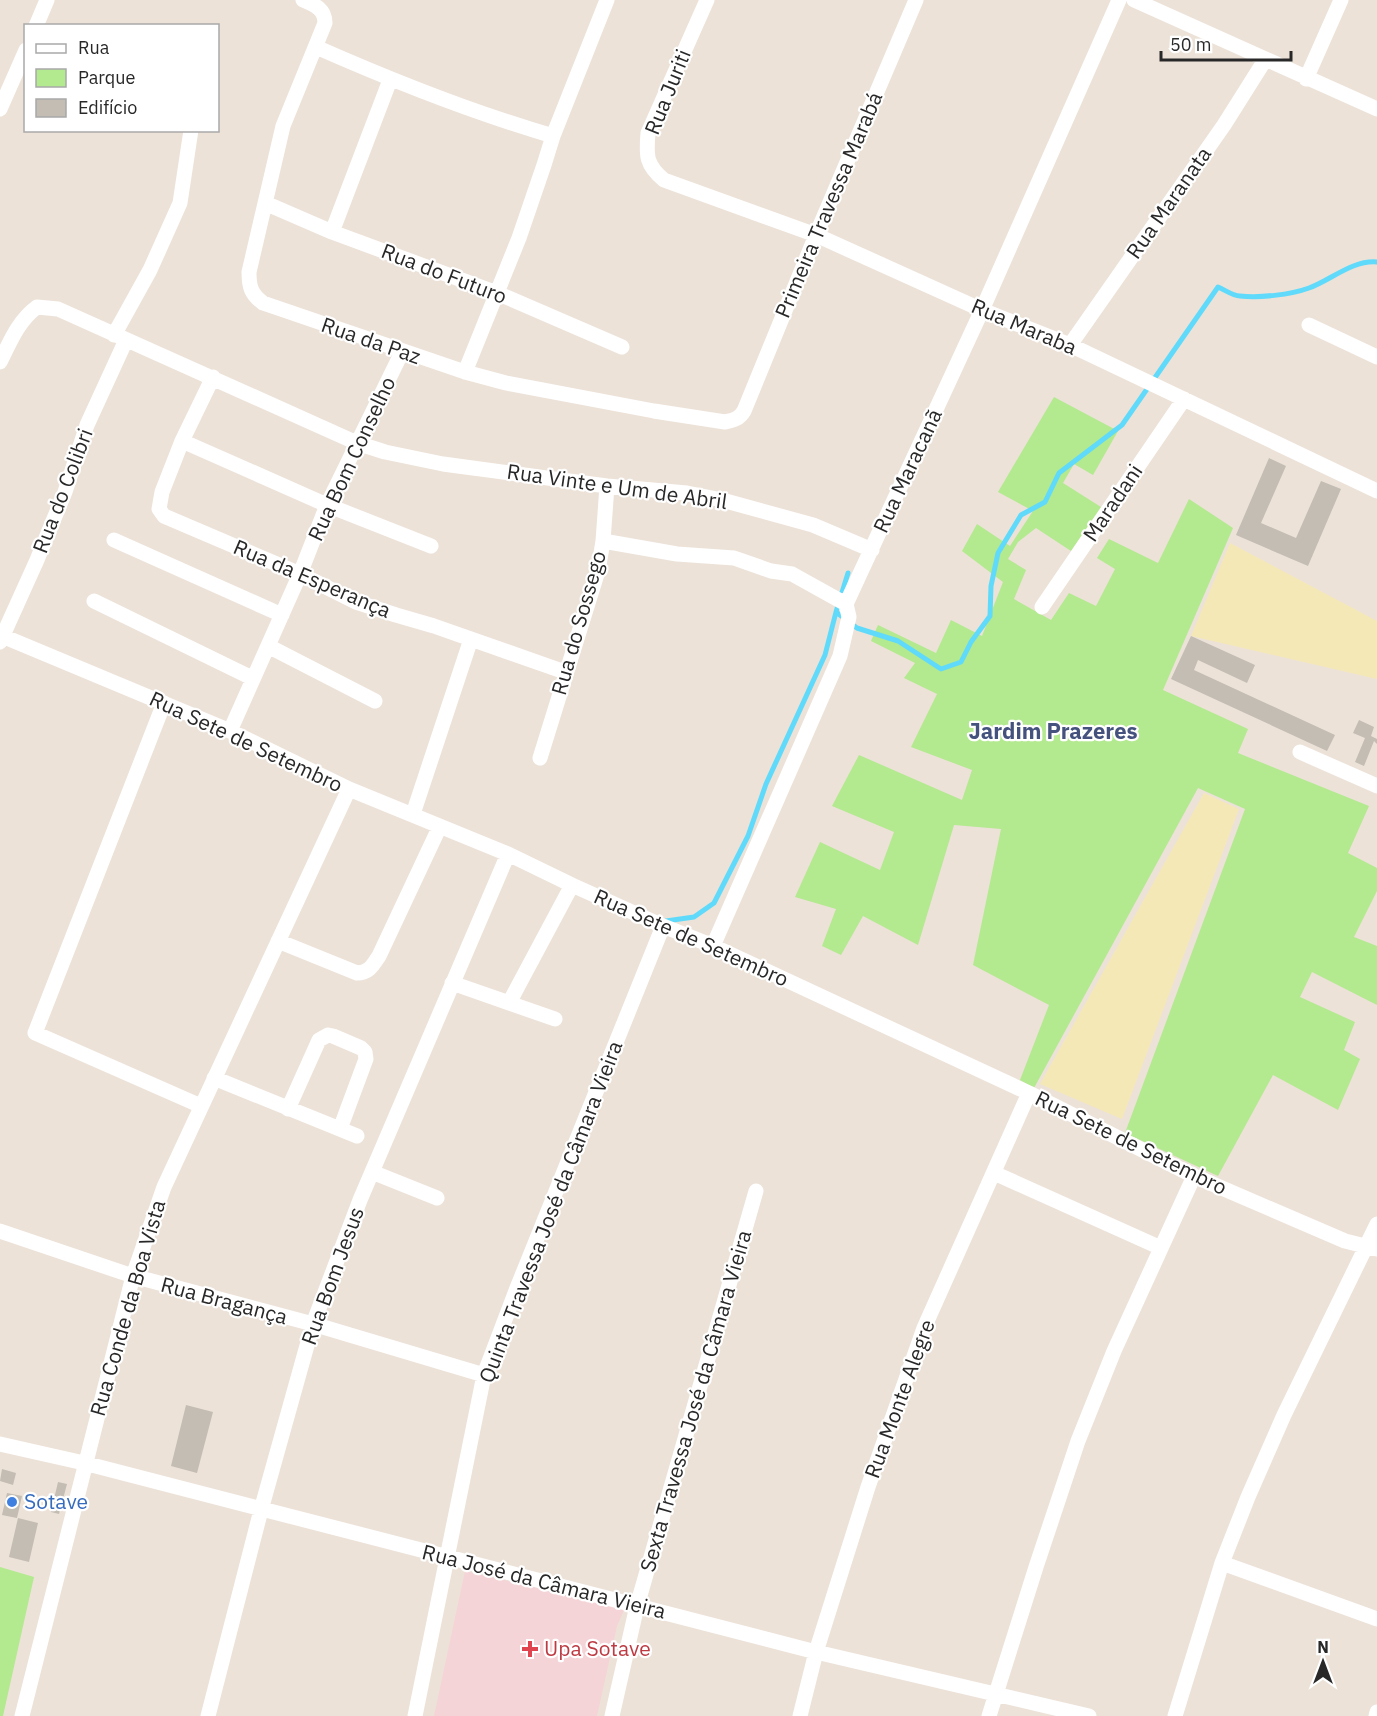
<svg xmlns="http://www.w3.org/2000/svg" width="1377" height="1716" viewBox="0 0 1377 1716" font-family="'IBM Plex Sans',sans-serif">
  <rect width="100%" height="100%" fill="#ece2d8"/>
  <path fill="#f5d4d7" d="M465 1571 625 1608 617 1626 597 1716H434Z"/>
  <path fill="#b3e98f" d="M1054 397 1118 431 1093 475 1074 464 1063 483 1101 507 1071 551 1036 528 1018 542 1008 559 1026 570 1014 599 1051 620 1069 593 1096 606 1115 569 1097 558 1109 539 1158 563 1189 499 1233 528 1163 690 1248 729 1238 753 1369 806 1348 853 1377 868V891L1354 937 1377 946V1005L1312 972 1300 997 1355 1022 1344 1050 1360 1059 1338 1110 1273 1075 1218 1176 1125 1133 1245 809 1198 788 1034 1088 1020 1080 1049 1005 973 965 1001 829 954 825 918 945 863 916 841 955 822 946 836 909 795 897 820 842 880 870 894 832 832 806 859 755 962 800 972 770 911 747 937 694 904 678 915 663 871 641 878 625 936 653 951 620 982 636 1003 582 962 551 977 524 1010 546 1033 511 998 492Z
    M0 1567 34 1577 3 1716H0Z"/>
  <path fill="#f5e8b7" d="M1230 543 1377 621V679L1191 636Z
    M1204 793 1239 809 1122 1119 1040 1084Z"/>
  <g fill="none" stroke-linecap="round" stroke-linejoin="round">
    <path stroke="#60dafa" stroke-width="5" d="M848 573 836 612 857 628 898 641 941 669 961 662 971 642 990 616 991 586 998 553 1021 515 1045 502 1059 473 1122 425 1218 287C1225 290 1233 296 1240 296 1259 298 1290 295 1309 288 1331 280 1352 260 1377 262
      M666 921 694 917 714 903 748 836 766 784 825 655 836 612"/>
  </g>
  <path fill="#c3bdb4" d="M1269 458 1286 466 1261 523 1296 538 1321 481 1341 489 1308 566 1236 535Z
    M1191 636 1255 665 1247 683 1198 660 1194 670 1335 735 1327 751 1171 679Z
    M1359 720 1374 727 1371 736 1377 739V744L1374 741 1364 766 1355 762 1365 738 1353 733Z
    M186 1405 213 1412 197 1473 171 1466Z
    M2 1469 16 1473 13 1485 0 1481Z
    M58 1482 67 1484 59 1514 51 1512Z
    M7 1493 22 1496 17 1518 2 1515Z
    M18 1518 38 1523 29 1562 9 1557Z"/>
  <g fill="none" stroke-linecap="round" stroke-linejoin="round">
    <path stroke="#fff" stroke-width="15" d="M303 0C315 5 325 9 325 23L283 126 249 272C249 287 251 294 263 303L465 372 506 383 654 411 725 422C734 420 739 419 744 411L816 235 916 0
      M707 0 648 133C646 156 646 165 664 180L816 235 982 310 1070 345 1377 491
      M1134 0 1377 109
      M36 26 47 0
      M316 47C393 81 471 112 553 136
      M1306 79 1341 0
      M0 109 26 50
      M265 203 332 232 497 293 622 347
      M332 232 390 80
      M1309 325 1377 357
      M114 335 150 270 180 203 191 130
      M1070 345 1224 125 1265 60
      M0 362C10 342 18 321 37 307L58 309 357 443 385 452 443 464 607 486 687 493 722 500 813 525 872 550
      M465 372 519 238 544 165 553 136 607 0
      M213 377 182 441 162 492 159 509 164 516 300 574 356 602 396 615 434 626 565 672
      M182 441 327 505 431 546
      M114 540 282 615
      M603 541 677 554 734 558 771 571 792 574 846 604
      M94 601 252 678
      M1042 607 1184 399
      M0 635 230 731 349 789 508 854 572 885 663 926 713 946 1029 1093 1194 1176 1345 1241 1377 1249
      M0 642 37 560 65 492 87 425 126 340
      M268 646 375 701
      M164 703 35 1033 201 1106
      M230 731 300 574 327 505 402 352
      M1300 752 1377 786
      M540 758 598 571 603 541 607 486
      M413 814 471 639
      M278 941 357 973C369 973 373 965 379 956L440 826
      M713 946 840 656 849 617 846 604 982 310 1119 0
      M452 983 555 1019
      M509 1003 572 885
      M214 1078 357 1136
      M288 1109 319 1040 328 1035 333 1036 361 1048 365 1052 366 1059 340 1129
      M372 1172 437 1198
      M994 1173 1161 1248
      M0 1231 133 1276 313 1324 484 1375
      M0 1444 84 1463 816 1652 1089 1716
      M1222 1563 1377 1619
      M22 1716 133 1276 164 1187 349 789
      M208 1716 261 1510 313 1324 360 1200 508 854
      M415 1716 484 1375 517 1288 663 926
      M612 1716 637 1606 756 1191
      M800 1716 816 1652 868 1487 924 1328 1029 1093
      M989 1716 1036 1567 1078 1441 1114 1351 1194 1176
      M1175 1716 1222 1563 1248 1497 1284 1415 1377 1224
      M1376 1716 1377 1712"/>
  </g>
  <circle fill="#3f7fe0" stroke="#fff" stroke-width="2" cx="12" cy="1502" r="6"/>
  <path fill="#e0444e" stroke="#fff" stroke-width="2" d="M527 1640h6v6h6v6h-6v6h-6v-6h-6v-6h6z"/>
  <g text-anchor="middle" stroke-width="4.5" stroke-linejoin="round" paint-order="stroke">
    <g font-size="21" fill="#282828" stroke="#fff">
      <text transform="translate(668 92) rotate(-68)" y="7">Rua Juriti</text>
      <text transform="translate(1169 203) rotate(-55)" y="7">Rua Maranata</text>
      <text transform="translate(829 205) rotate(-67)" y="7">Primeira Travessa Marabá</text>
      <text transform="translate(444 274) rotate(21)" y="7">Rua do Futuro</text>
      <text transform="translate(1024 327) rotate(23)" y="7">Rua Maraba</text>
      <text transform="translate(371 341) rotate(19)" y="7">Rua da Paz</text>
      <text transform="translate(352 459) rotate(-65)" y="7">Rua Bom Conselho</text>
      <text transform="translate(908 471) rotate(-65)" y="7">Rua Maracanã</text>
      <text transform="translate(617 487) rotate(8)" y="7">Rua Vinte e Um de Abril</text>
      <text transform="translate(63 491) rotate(-69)" y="7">Rua do Colibri</text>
      <text transform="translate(1113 503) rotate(-56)" y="7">Maradani</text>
      <text transform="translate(312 579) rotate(23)" y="7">Rua da Esperança</text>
      <text transform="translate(579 623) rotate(-74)" y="7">Rua do Sossego</text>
      <text transform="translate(246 742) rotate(25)" y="7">Rua Sete de Setembro</text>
      <text transform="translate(691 938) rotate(24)" y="7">Rua Sete de Setembro</text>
      <text transform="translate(1131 1143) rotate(26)" y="7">Rua Sete de Setembro</text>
      <text transform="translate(551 1212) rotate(-69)" y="7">Quinta Travessa José da Câmara Vieira</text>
      <text transform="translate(333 1276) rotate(-70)" y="7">Rua Bom Jesus</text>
      <text transform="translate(224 1301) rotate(15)" y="7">Rua Bragança</text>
      <text transform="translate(128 1308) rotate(-74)" y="7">Rua Conde da Boa Vista</text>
      <text transform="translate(900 1399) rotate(-70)" y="7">Rua Monte Alegre</text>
      <text transform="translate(696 1401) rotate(-74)" y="7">Sexta Travessa José da Câmara Vieira</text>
      <text transform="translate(544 1582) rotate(14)" y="7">Rua José da Câmara Vieira</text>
    </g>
    <g font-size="21" fill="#366cbe" stroke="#fff" text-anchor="start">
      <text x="24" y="1509">Sotave</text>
    </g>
    <g font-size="21" fill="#be3a42" stroke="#fff" text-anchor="start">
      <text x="544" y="1656">Upa Sotave</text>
    </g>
    <g font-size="22" font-weight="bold" fill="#45527d" stroke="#fff">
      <text x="1053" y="739">Jardim Prazeres</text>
    </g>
  </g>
  <rect x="24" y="24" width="195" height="108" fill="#ffffff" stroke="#a9a9a9" stroke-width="1.5"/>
  <rect x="36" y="44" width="30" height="9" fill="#ffffff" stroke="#a9a9a9" stroke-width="1.5"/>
  <text x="78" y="54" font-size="18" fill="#282828">Rua</text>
  <rect x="36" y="69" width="30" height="18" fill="#b3e98f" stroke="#a9a9a9" stroke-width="1.5"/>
  <text x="78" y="84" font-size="18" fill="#282828">Parque</text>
  <rect x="36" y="99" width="30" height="18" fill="#c3bdb4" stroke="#a9a9a9" stroke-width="1.5"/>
  <text x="78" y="114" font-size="18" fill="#282828">Edifício</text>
  <g transform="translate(1323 1662)" stroke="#ffffff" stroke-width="4.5" paint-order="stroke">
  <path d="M0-4.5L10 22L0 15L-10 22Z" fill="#282828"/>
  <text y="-9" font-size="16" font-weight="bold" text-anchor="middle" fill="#282828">N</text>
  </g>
  <path d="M1161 51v9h130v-9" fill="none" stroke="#282828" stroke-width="3"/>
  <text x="1170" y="51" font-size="18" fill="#282828" stroke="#ffffff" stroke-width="4.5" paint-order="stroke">50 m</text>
</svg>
